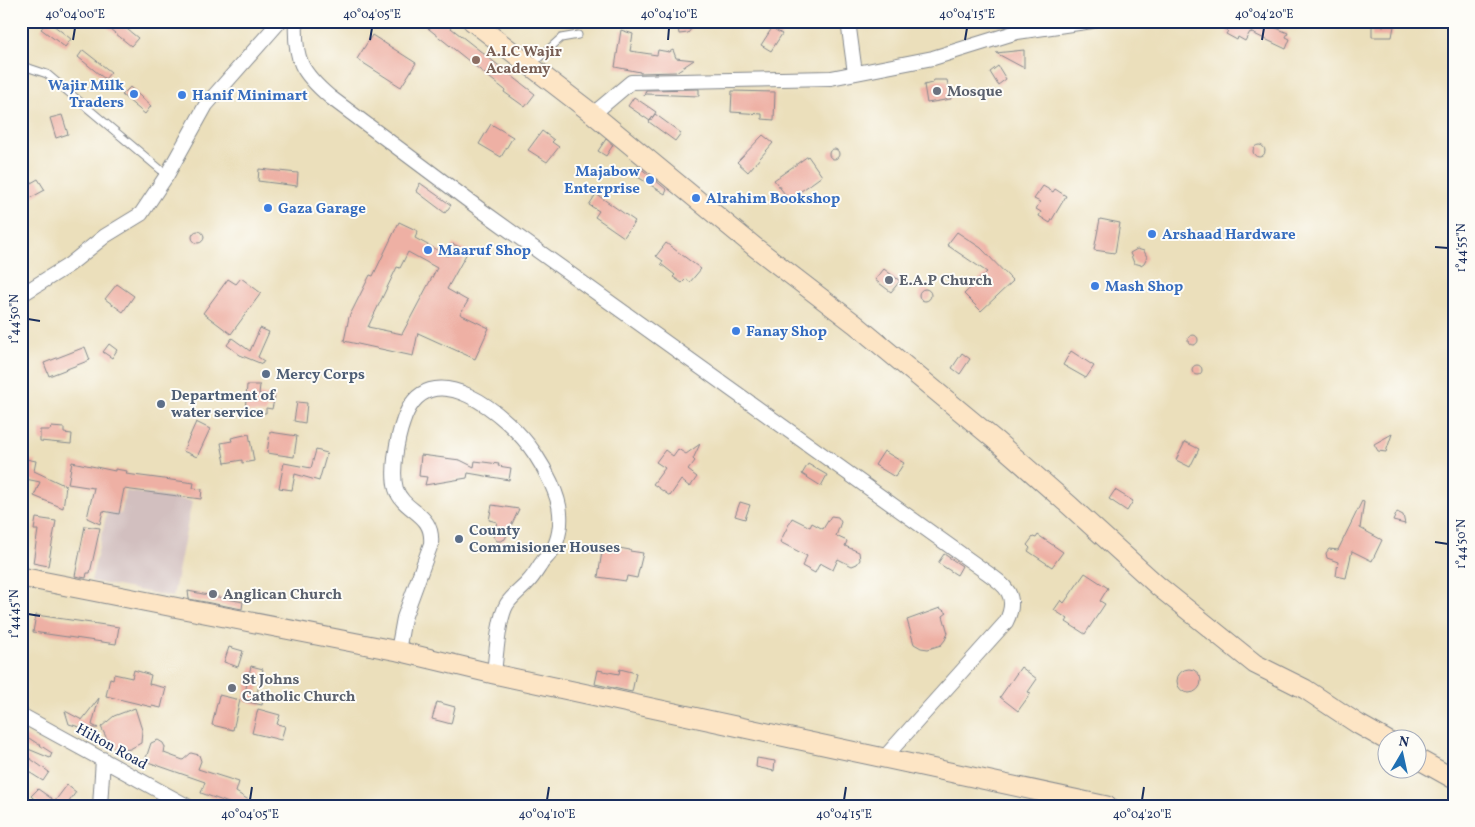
<svg xmlns="http://www.w3.org/2000/svg" width="1475" height="827" viewBox="0 0 1475 827" font-family="Vollkorn,serif">
  <rect width="100%" height="100%" fill="#fdfcf7"/>
  <filter id="ink" filterUnits="userSpaceOnUse"><feTurbulence type="fractalNoise" baseFrequency=".02" numOctaves="2"/><feDisplacementMap in="SourceGraphic" scale="10" xChannelSelector="R" yChannelSelector="G"/><feConvolveMatrix kernelMatrix="1 2 1 2 8 2 1 2 1" color-interpolation-filters="sRGB"/></filter>
  <filter id="wash" filterUnits="userSpaceOnUse"><feTurbulence type="fractalNoise" baseFrequency=".0096" numOctaves="4" result="noise"/><feDisplacementMap in="SourceGraphic" scale="20" xChannelSelector="R" yChannelSelector="G"/><feGaussianBlur stdDeviation="1.12" result="paint"/><feColorMatrix in="noise" values="0 0 0 0 0 0 0 0 0 0 0 0 0 0 0 0 0 1.4 0 .05"/><feComposite in="paint" operator="in"/></filter>
  <g filter="url(#wash)">
    <rect width="100%" height="100%" fill="#ebdfbb"/>
    <path fill="#d2bfbf" d="M126 491 192 501 173 597 91 581 107 512 121 514Z"/>
    <g id="blocks">
      <path fill="#eeb0a4" fill-rule="evenodd" d="M48 21 71 39 65 47 41 29Z
        M100 21H117L138 38 131 46Z
        M419 21H442L535 94 525 107 504 92 505 90Z
        M677 21H697L688 33 679 34Z
        M1209 21H1254L1265 27 1267 24 1288 33 1286 37 1290 39 1286 49 1250 32 1245 41 1238 37 1237 40 1226 34 1228 31Z
        M1372 26H1394L1392 37H1372Z
        M772 28 782 34 771 51 761 45Z
        M621 30 633 34 630 51 657 55 658 50 669 52 673 50 676 58 694 60 676 72 640 73V72L615 67Z
        M372 35 416 63 401 87 357 59Z
        M83 50 111 72 105 79 78 57Z
        M1024 50V68L996 53Z
        M998 66 1006 79 998 85 990 72Z
        M934 80H947L951 99 927 103 924 85 932 83Z
        M130 87 151 106 145 114 122 95Z
        M699 89V96L646 94 644 96 646 90Z
        M732 91 775 92 774 120 762 119V114L731 112Z
        M634 97 656 112 650 121 628 106Z
        M655 114 681 133 675 141 649 122Z
        M62 115 68 134 56 138 50 118Z
        M491 124 513 137 501 157 479 144Z
        M542 131 554 140 552 142 559 147 547 162 528 150Z
        M763 135 773 143 748 172 737 162Z
        M606 139 613 145 606 156 598 151Z
        M1253 151a6 6 0 1 1 12 0a6 6 0 1 1-12 0Z
        M829 154a5 5 0 1 1 10 0a5 5 0 1 1-10 0Z
        M808 156 822 176 797 194 799 196 791 202 774 180Z
        M638 166 667 190 665 194 633 174Z
        M259 169 298 173 297 186 258 181Z
        M28 178 31 183 38 179 45 190 21 203V182Z
        M420 183 451 205 445 213 416 191Z
        M1043 186 1053 192 1055 189 1066 196 1050 223 1039 216 1041 212 1036 209 1040 202 1034 199Z
        M596 194 635 221 624 237 595 217 599 211 589 205Z
        M1100 219 1120 223 1115 253 1094 250Z
        M399 222 418 231 415 238 448 256 453 244 468 251 447 289 468 301 460 314 489 328 475 359 418 333 413 356 344 341 349 317 370 275 373 276ZM408 252 437 268 402 334 368 327 397 267 400 268Z
        M192 237a6 6 0 1 1 12 0a6 6 0 1 1-12 0Z
        M957 232 981 248 1013 281 981 311 964 294 987 272 947 245Z
        M666 243 701 269 690 282 686 279 682 283 673 277 675 275 661 264 663 261 656 256Z
        M1137 249 1144 251 1147 257 1144 263 1141 265 1134 263 1130 253Z
        M884 269 900 281 891 292 875 280Z
        M241 278 261 293 231 334 203 313 228 279 236 284Z
        M117 284 134 296 123 312 105 299Z
        M919 295a6 6 0 1 1 12 0a6 6 0 1 1-12 0Z
        M260 328 269 332 258 357 264 361 262 364 240 355 227 345 232 338 250 351Z
        M1188 340a5 5 0 1 1 10 0a5 5 0 1 1-10 0Z
        M109 344 117 350 112 358 103 352Z
        M85 347 90 360 49 376 44 363Z
        M1071 351 1094 366 1086 378 1063 365Z
        M962 353 970 359 960 374 952 368Z
        M1192 370a5 5 0 1 1 10 0a5 5 0 1 1-10 0Z
        M247 385H260L259 394 275 396 272 409 266 408V413L245 412Z
        M297 402 307 403 305 423 294 421Z
        M196 422 210 429 197 457 183 451Z
        M51 427 64 428V433L72 434 71 444 40 441V430H50Z
        M270 432 297 436 294 457 267 453Z
        M249 434 254 461 242 463V460L225 463 221 443 232 441 231 438Z
        M1392 434 1386 452 1378 451 1374 444Z
        M1185 442 1199 449 1190 467 1176 460Z
        M700 444 693 459 695 461 688 470 697 477 690 487 681 480 670 496 653 484 665 468 656 462 665 450 673 456 678 449 686 454Z
        M316 450 327 453 319 481 295 474 292 490 279 488 284 463 311 468Z
        M884 451 904 463 895 477 875 465Z
        M421 455 460 460 474 467 475 461 499 464 498 466 511 468 509 480 468 473 467 478 425 485 427 477 419 476Z
        M21 458 36 461 34 471 66 486 63 508 34 496 40 482 21 478Z
        M72 462 115 471V469L127 471 126 474 194 483 193 488 202 489 201 499 124 489 119 514 103 511 100 524 87 518 94 488 68 484Z
        M808 464 827 475 821 486 802 474Z
        M1115 490 1133 501 1127 511 1109 499Z
        M1362 501 1364 502 1360 528 1382 540 1372 561 1352 551 1346 578 1336 576 1338 562 1327 558 1326 553 1329 549 1338 550Z
        M740 502 750 505 745 519 735 516Z
        M492 505 519 509 505 539 501 541H497L493 536 497 522 489 520Z
        M1397 512 1403 515 1405 524 1393 521Z
        M831 516 838 517 841 522 836 536 847 541 845 546 859 552 860 560 857 564 852 566 838 559 833 570 820 563 815 573 802 566 807 556 780 542 792 518 810 527 812 523 823 529Z
        M36 518 56 521 48 566 33 563 38 530H34Z
        M85 526 100 528 90 573H87L86 578 75 576Z
        M1038 535 1063 552 1052 567 1028 551 1030 548 1027 545 1033 537 1036 538Z
        M603 545 630 550V551L643 553 637 578 627 576 626 581 598 577Z
        M944 554 962 566 957 575 938 563Z
        M1085 573 1108 588 1100 601 1105 604 1085 634 1066 622 1068 619 1054 610 1061 600 1064 603Z
        M188 591 243 602 242 609 189 599Z
        M940 608 947 613 943 616 948 633 945 640 941 645 928 649 921 648 914 644 907 620Z
        M36 615 119 627 116 644 33 632Z
        M229 647 243 651 238 667 224 662Z
        M251 666 263 669 257 693 264 695 262 705 243 701Z
        M1021 667 1037 679 1028 692 1031 693 1018 711 1000 697Z
        M1177 681a12 12 0 1 1 24 0a12 12 0 1 1-24 0Z
        M620 669 636 673 632 692 595 684 598 670 619 674Z
        M134 670 151 675 149 684 166 688 161 708 152 706V707L106 696 110 678 113 679 114 674 132 678Z
        M219 695 240 700 233 730 212 725Z
        M99 698 92 725 98 728H91L90 730 69 724 65 711 82 720Z
        M437 702 455 707 451 724 432 719Z
        M135 708 142 730 141 743 130 749 124 750 113 747 109 743 101 727 114 716Z
        M258 709 280 715 277 724 285 726 281 740 252 733Z
        M21 733 52 753 50 758 21 746Z
        M158 740 163 743 165 747 164 753 183 760 191 753 199 755 201 761 198 769 239 782 236 792 258 806H237L201 793 205 782 145 761 151 743Z
        M21 752 49 772 43 781 21 767Z
        M757 758 775 761 774 771 756 767Z
        M67 785 76 792 66 806H41L31 796 38 789 55 801Z"/>
    </g>
  </g>
  <g filter="url(#ink)">
    <use href="#blocks" fill-opacity="0" stroke="#83878c" stroke-width="1"/>
    <g fill="none" stroke-linecap="round" stroke-linejoin="round">
      <g stroke="#83878c" stroke-width="9">
        <path id="lane" d="M530 66 561 38 578 35
          M21 68H29L47 74 167 175"/>
      </g>
      <g stroke="#83878c" stroke-width="16">
        <path id="street" d="M296 21C294 60 302 73 330 97L481 210 979 567C1001 583 1021 592 1006 622L884 758
          M848 21 855 73
          M593 114 631 82 831 78 933 58 1017 32 1092 21
          M21 295 69 265 105 236 141 214 167 175 206 105 280 21
          M398 651 404 618 431 544C434 512 404 513 396 489 391 472 397 439 403 422 427 347 510 416 535 454 545 469 559 495 560 513 561 524 559 539 553 549 550 555 544 559 541 564 537 570 533 577 528 582 522 589 512 596 507 604 498 618 496 657 494 674
          M21 715 187 806
          M100 806 103 759"/>
      </g>
      <g stroke="#83878c" stroke-width="21">
        <path id="secondary" d="M472 21 593 114 756 248 855 324 995 440 1069 505 1158 586 1255 664 1305 689 1358 724 1388 741
          M21 577 398 651 494 674 1107 806
          M1418 759 1454 779"/>
      </g>
      <use href="#lane" stroke="#fff" stroke-width="7"/>
      <use href="#street" stroke="#fff" stroke-width="14"/>
      <use href="#secondary" stroke="#fde5c5" stroke-width="19"/>
    </g>
  </g>
  <path fill="none" stroke="#1b2f5e" stroke-width="2" d="M73 40 75 28M370 40 372 28M668 40 669 28M965 40 967 28M1262 40 1264 28M1435 247 1448 248M28 319 40 321M1435 542 1448 544M28 614 40 616M250 800 252 787M547 800 549 787M844 800 846 787M1142 800 1144 787"/>
  <circle fill="#8d6e63" stroke="#fdfcf7" stroke-width="2" cx="476" cy="60" r="5"/>
  <g fill="#6b7280" stroke="#fdfcf7" stroke-width="2">
    <circle cx="937" cy="91" r="5"/>
    <circle cx="889" cy="280" r="5"/>
    <circle cx="213" cy="594" r="5"/>
    <circle cx="232" cy="688" r="5"/>
  </g>
  <g fill="#3f7fe0" stroke="#fdfcf7" stroke-width="2">
    <circle cx="134" cy="94" r="5"/>
    <circle cx="182" cy="95" r="5"/>
    <circle cx="650" cy="180" r="5"/>
    <circle cx="696" cy="198" r="5"/>
    <circle cx="268" cy="208" r="5"/>
    <circle cx="1152" cy="234" r="5"/>
    <circle cx="428" cy="250" r="5"/>
    <circle cx="1095" cy="286" r="5"/>
    <circle cx="736" cy="331" r="5"/>
  </g>
  <g fill="#5c6f8a" stroke="#fdfcf7" stroke-width="2">
    <circle cx="266" cy="374" r="5"/>
    <circle cx="161" cy="404" r="5"/>
    <circle cx="459" cy="539" r="5"/>
  </g>
  <g text-anchor="middle" stroke-width="4" stroke-linejoin="round" paint-order="stroke">
    <g font-size="15" font-weight="bold" fill="#785e54" stroke="#fdfcf7" text-anchor="start">
      <text x="486" y="56">A.I.C Wajir<tspan x="486" dy="17">Academy</tspan></text>
    </g>
    <g font-size="15" font-weight="bold" fill="#366cbe" stroke="#fdfcf7" text-anchor="start">
      <text x="124" y="90" text-anchor="end">Wajir Milk<tspan x="124" dy="17">Traders</tspan></text>
      <text x="192" y="100">Hanif Minimart</text>
      <text x="640" y="176" text-anchor="end">Majabow<tspan x="640" dy="17">Enterprise</tspan></text>
      <text x="706" y="203">Alrahim Bookshop</text>
      <text x="278" y="213">Gaza Garage</text>
      <text x="1162" y="239">Arshaad Hardware</text>
      <text x="438" y="255">Maaruf Shop</text>
      <text x="1105" y="291">Mash Shop</text>
      <text x="746" y="336">Fanay Shop</text>
    </g>
    <g font-size="15" font-weight="bold" fill="#5b616d" stroke="#fdfcf7" text-anchor="start">
      <text x="947" y="96">Mosque</text>
      <text x="899" y="285">E.A.P Church</text>
      <text x="223" y="599">Anglican Church</text>
      <text x="242" y="684">St Johns<tspan x="242" dy="17">Catholic Church</tspan></text>
    </g>
    <g font-size="15" font-weight="bold" fill="#4e5e75" stroke="#fdfcf7" text-anchor="start">
      <text x="276" y="379">Mercy Corps</text>
      <text x="171" y="400">Department of<tspan x="171" dy="17">water service</tspan></text>
      <text x="469" y="535">County<tspan x="469" dy="17">Commisioner Houses</tspan></text>
    </g>
    <g font-size="15" fill="#1b2f5e" stroke="#fdfcf7">
      <text transform="translate(112 746) rotate(29)" y="5">Hilton Road</text>
    </g>
  </g>
  <rect width="1475" height="827" fill="none" stroke="#fdfcf7" stroke-width="55"/>
  <g transform="translate(1402 754) rotate(9)"><circle r="24" fill="#fdfcf7" stroke="#a3aaba"/>
  <path d="M0-4L9 19L0 12L-9 19Z" fill="#1f6fb2"/>
  <text y="-8" font-size="14" font-weight="bold" text-anchor="middle" fill="#1b2f5e">N</text>
  </g>
  <rect x="28" y="28" width="1420" height="772" fill="none" stroke="#1b2f5e" stroke-width="2"/>
  <g font-size="12" text-anchor="middle" fill="#1b2f5e">
    <text x="75" y="18">40°04'00"E</text>
    <text x="372" y="18">40°04'05"E</text>
    <text x="669" y="18">40°04'10"E</text>
    <text x="967" y="18">40°04'15"E</text>
    <text x="1264" y="18">40°04'20"E</text>
    <text transform="translate(1461 248) rotate(-90)" y="4">1°44'55"N</text>
    <text transform="translate(14 319) rotate(-90)" y="4">1°44'50"N</text>
    <text transform="translate(1461 544) rotate(-90)" y="4">1°44'50"N</text>
    <text transform="translate(14 614) rotate(-90)" y="4">1°44'45"N</text>
    <text x="250" y="818">40°04'05"E</text>
    <text x="547" y="818">40°04'10"E</text>
    <text x="844" y="818">40°04'15"E</text>
    <text x="1142" y="818">40°04'20"E</text>
  </g>
</svg>
